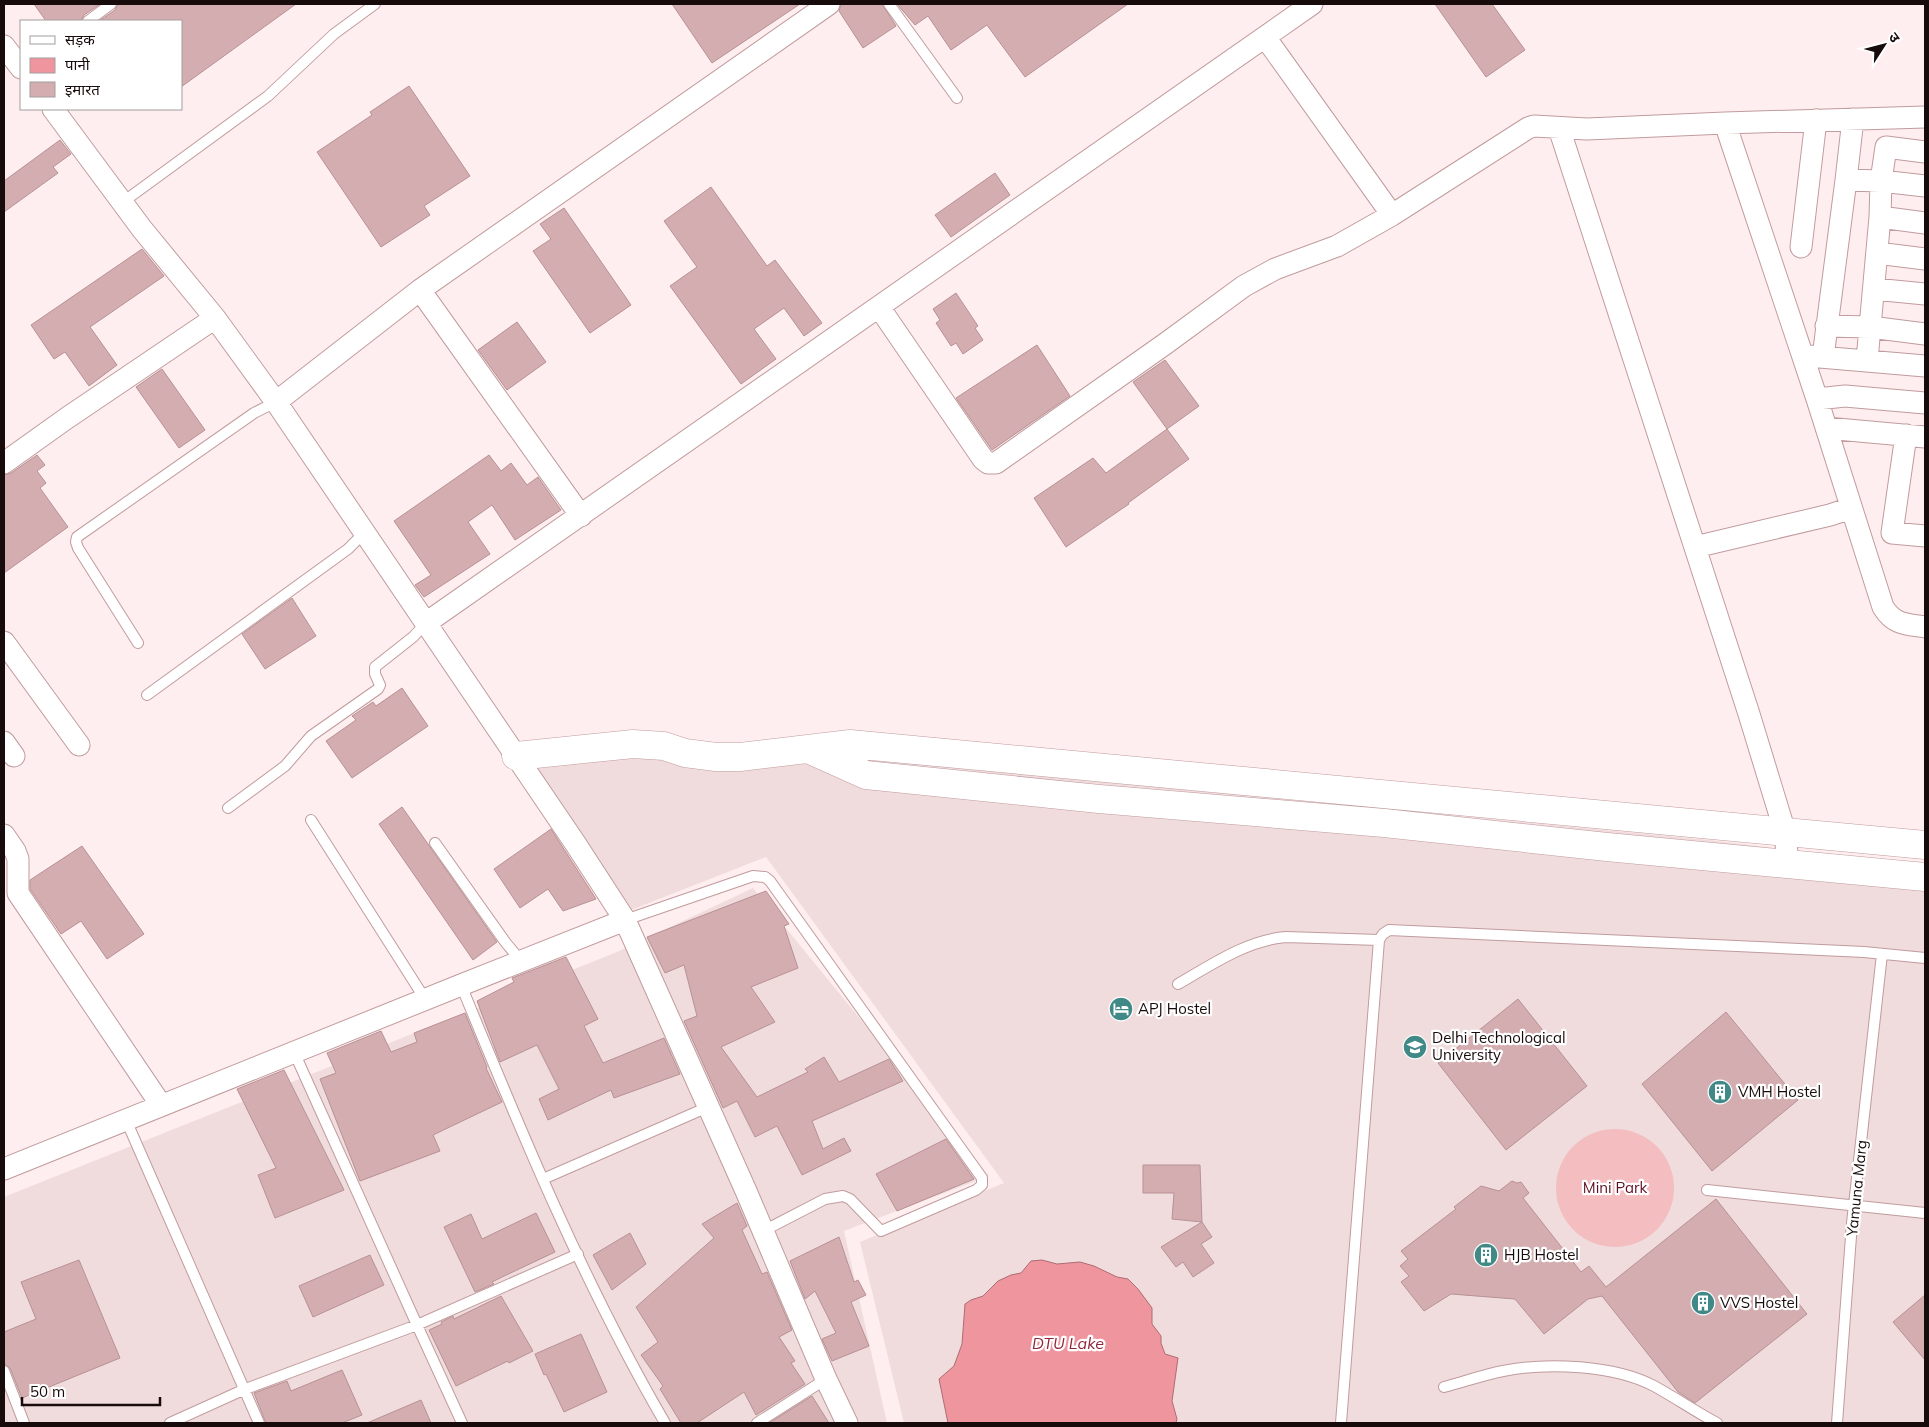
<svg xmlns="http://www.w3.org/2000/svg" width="1929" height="1427" viewBox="0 0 1929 1427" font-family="Mulish,'Noto Sans Devanagari',sans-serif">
  <rect width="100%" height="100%" fill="#ffeeef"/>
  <path fill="#f0dcdd" d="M658 739 1709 840 1925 866V1423H904L860 1242 1004 1183 766 857 631 910 516 757Z
    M753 888 989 1176 844 1231 887 1423H4V1197L617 952Z"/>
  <path fill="#f4bec1" d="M1556 1188a59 59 0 1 1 118 0a59 59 0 1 1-118 0Z"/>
  <path fill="#ef959e" stroke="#ae6c72" d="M1042 1260 1057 1264 1080 1262 1094 1266 1117 1277 1128 1279 1138 1289 1152 1308V1324L1161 1336V1343L1165 1354 1178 1358 1172 1401 1177 1419 1176 1423H948L939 1379 954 1366 962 1344 965 1304 971 1300 983 1296 998 1281 1011 1275 1021 1273 1031 1261Z"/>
  <path fill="#d4adb0" stroke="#b79194" d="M34 4H100L84 15 81 21H46Z
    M118 4H296L181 87V21H99L115 10Z
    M672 4H800L712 63Z
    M841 4H882L896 26 863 48 839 11Z
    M897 4H1128L1025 77 987 25 951 50 928 16 915 25Z
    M1435 4H1492L1525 50 1486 77Z
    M409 86 470 176 424 206 430 215 381 247 317 152 372 115 370 112Z
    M60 140 71 154 53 167 58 173 4 212V181Z
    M995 173 1010 195 951 237 935 215Z
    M711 187 767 266 775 260 822 323 804 336 784 308 754 329 776 359 741 384 670 286 697 267 664 221Z
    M564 208 631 305 590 333 533 251 551 239 540 224Z
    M142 249 164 276 90 327 117 365 89 386 65 352 54 359 31 325Z
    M956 293 978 326 975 328 983 340 963 354 956 343 951 346 936 323 940 320 933 309Z
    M517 322 546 362 507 390 478 350Z
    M1037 345 1070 396 992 450 956 398Z
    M1165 360 1199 406 1167 429 1133 382Z
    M162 369 205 430 179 448 136 387Z
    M1167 429 1189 459 1128 503 1129 504 1066 547 1034 498 1093 458 1106 473Z
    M37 455 45 465 37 471 46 483 40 488 68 527 4 573V475L11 473Z
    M489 455 501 471 511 463 527 485 538 477 561 510 515 540 492 505 468 522 490 554 424 597 415 585 431 575 394 521Z
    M292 598 316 636 265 669 242 634Z
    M402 688 428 726 352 778 326 741 356 720 352 716 373 702 376 706Z
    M402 807 497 942 473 960 379 824Z
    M551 829 596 899 563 911 548 889 520 908 494 869Z
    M82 846 144 934 107 959 81 921 61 934 30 889V880Z
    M766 891 789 924 784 926 798 968 751 987 775 1022 721 1047 757 1097 808 1072 805 1069 824 1057 839 1082 889 1059 903 1081 812 1121 823 1149 844 1138 851 1151 802 1175 777 1126 755 1137 737 1101 723 1108 684 1021 697 1016 684 965 665 973 647 937Z
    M566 957 598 1019 584 1026 603 1063 664 1038 680 1074 614 1098 611 1090 548 1120 539 1099 559 1089 537 1045 500 1062 477 1001 514 982 512 978Z
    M1518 999 1587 1086 1506 1150 1438 1063Z
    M1726 1012 1798 1100 1712 1171 1642 1084Z
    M465 1013 487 1067 486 1068 502 1102 433 1135 440 1151 360 1181 320 1079 336 1073 327 1053 381 1031 391 1052 417 1042 414 1033Z
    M284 1070 344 1190 275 1218 258 1175 276 1168 237 1089Z
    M946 1139 974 1179 897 1211 876 1174Z
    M1143 1165H1200L1202 1222 1172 1219 1174 1193H1143Z
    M1512 1181 1517 1183 1521 1182 1529 1193 1523 1198 1581 1272 1589 1266 1606 1287 1716 1199 1807 1314 1695 1403 1678 1392 1602 1296 1588 1299 1544 1334 1515 1299 1451 1294 1424 1311 1401 1282 1409 1276 1400 1266 1408 1259 1401 1251 1456 1209 1454 1207 1481 1186 1499 1191Z
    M737 1203 747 1226 742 1230 762 1274 767 1272 792 1330 779 1337 795 1361 791 1363 805 1384 756 1415 744 1392 697 1423H681L660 1389 663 1386 641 1355 658 1342 636 1307 714 1238 702 1224Z
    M536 1213 555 1252 500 1278 492 1282 494 1284 475 1292 444 1227 471 1214 482 1239Z
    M1202 1222 1212 1237 1201 1244 1214 1263 1193 1277 1183 1262 1176 1267 1161 1247Z
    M630 1233 646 1264 612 1290 593 1255Z
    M839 1237 854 1282 858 1280 866 1295 851 1302 869 1346 832 1361 822 1339 836 1333 815 1291 805 1299 790 1261Z
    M370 1255 384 1285 313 1317 299 1286Z
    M79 1260 120 1358 22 1398 10 1368 4 1364V1332L36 1319 21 1282Z
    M1925 1295V1360L1893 1322Z
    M501 1296 533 1351 509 1363 508 1361 456 1386 429 1330 442 1324 441 1322 453 1316 454 1319Z
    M581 1334 607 1392 564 1412 546 1374 544 1375 535 1354Z
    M342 1370 362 1415 342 1423H266L254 1393 287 1381 291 1391Z
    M812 1396 829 1423H769Z
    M421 1400 431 1423H367Z"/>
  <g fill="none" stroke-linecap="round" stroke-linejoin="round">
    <g stroke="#c19b9d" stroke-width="12">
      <path id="lane" d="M889 4 957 98
        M88 21 111 4
        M123 202 268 96 334 34 375 4
        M138 643 78 548 76 542 77 537 254 413 276 402
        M147 695 348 549 364 533
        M228 808 285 766 311 736 378 689 380 685 375 674V667L413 637 426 623
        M311 820 425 999
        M435 843 506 943 521 961
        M625 920 753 876 765 877 770 881 982 1178V1185L976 1190 881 1231 850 1199 843 1196 825 1199 763 1231
        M1178 984C1211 965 1247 940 1286 937L1379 940
        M461 985C522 1134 584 1284 665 1423
        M126 1120 259 1423
        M543 1179 708 1107
        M1707 1190 1925 1213
        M4 1371 24 1423
        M1444 1387C1463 1382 1483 1375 1503 1371 1547 1362 1614 1365 1654 1386 1676 1398 1696 1412 1717 1423
        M170 1423 243 1390 417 1325 294 1052
        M462 1423 417 1325 578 1254
        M757 1423 826 1379
        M1341 1423 1379 940 1383 934 1389 930 1864 952 1925 958
        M1837 1423 1852 1223 1882 954"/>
    </g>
    <g stroke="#c19b9d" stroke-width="23">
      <path id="street" d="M1265 37 1392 215 1528 128 1534 126 1587 129 1725 123 1925 117
        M4 46 21 68
        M53 109 142 229 215 318 276 402 575 843 625 920 746 1191 826 1379 847 1423
        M1725 123 1817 399 1883 607C1894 625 1906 624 1925 627
        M1559 128 1749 714 1785 832 1788 865
        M1846 180 1853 119
        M1880 217 1881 181 1886 147 1925 152
        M1801 247 1816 120
        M1877 253 1925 259
        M1874 289 1925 294
        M879 307 983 459 988 463H996L1165 344 1244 286 1275 269 1337 246 1392 215
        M1826 326 1870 327 1925 334
        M1808 356 1925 366
        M1823 357 1846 180 1881 181 1925 186
        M1867 360 1880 217 1925 223
        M1817 399 1845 396 1925 403
        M276 402 420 290
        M1826 428 1925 437
        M1906 435 1892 533 1925 536
        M4 463 67 418 215 318
        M581 516 420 290 829 4
        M1695 547 1830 515 1851 508
        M426 623 1312 4
        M4 642 79 745
        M4 742 14 756
        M4 835 15 851 18 859V893L161 1105
        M4 1169 461 985 625 920"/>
    </g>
    <g stroke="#c19b9d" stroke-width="29">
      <path id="secondary" d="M808 749 866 775 1099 799 1384 823 1607 847 1925 877
        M516 756 633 744 664 746 685 753 716 757H740L850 744 1925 845"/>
    </g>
    <use href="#lane" stroke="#fff" stroke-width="10"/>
    <use href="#street" stroke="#fff" stroke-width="21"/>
    <use href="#secondary" stroke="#fff" stroke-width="28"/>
  </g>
  <defs>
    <g id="hotel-disc" transform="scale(1.25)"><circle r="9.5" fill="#418987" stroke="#fff"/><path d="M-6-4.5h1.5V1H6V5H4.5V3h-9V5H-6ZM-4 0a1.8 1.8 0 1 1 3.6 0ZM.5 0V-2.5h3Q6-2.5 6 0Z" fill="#fff"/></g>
    <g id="university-disc" transform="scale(1.25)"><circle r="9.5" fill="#418987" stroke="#fff"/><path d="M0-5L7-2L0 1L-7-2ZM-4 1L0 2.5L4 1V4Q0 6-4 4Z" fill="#fff"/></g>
    <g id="building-disc" transform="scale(1.25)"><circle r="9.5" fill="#418987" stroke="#fff"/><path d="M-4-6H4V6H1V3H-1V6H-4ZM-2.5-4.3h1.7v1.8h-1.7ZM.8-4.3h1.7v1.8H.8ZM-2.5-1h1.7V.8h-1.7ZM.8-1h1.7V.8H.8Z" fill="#fff"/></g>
  </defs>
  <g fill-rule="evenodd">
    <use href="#hotel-disc" x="1121" y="1009"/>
    <use href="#university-disc" x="1415" y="1047"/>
    <use href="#building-disc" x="1720" y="1092"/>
    <use href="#building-disc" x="1486" y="1255"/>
    <use href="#building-disc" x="1703" y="1303"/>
  </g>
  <g text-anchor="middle" stroke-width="4.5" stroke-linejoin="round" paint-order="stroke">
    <g font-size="15" fill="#180b0c" stroke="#fff" text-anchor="start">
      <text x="1138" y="1014">APJ Hostel</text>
      <text x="1432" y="1043">Delhi Technological<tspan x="1432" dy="17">University</tspan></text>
      <text x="1738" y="1097">VMH Hostel</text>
      <text x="1504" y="1260">HJB Hostel</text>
      <text x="1720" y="1308">VVS Hostel</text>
    </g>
    <g font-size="15" fill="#5f1022" stroke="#fff">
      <text x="1615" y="1193">Mini Park</text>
    </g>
    <g font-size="15" fill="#180b0c" stroke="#fff">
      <text transform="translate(1857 1188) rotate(-84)" y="5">Yamuna Marg</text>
    </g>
    <g font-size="16" font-style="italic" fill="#8e263b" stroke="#fff">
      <text x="1068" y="1349">DTU Lake</text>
    </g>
  </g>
  <rect width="1929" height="1427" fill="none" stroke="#180b0c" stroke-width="10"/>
  <rect x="20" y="20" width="162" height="90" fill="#ffffff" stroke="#a39d9e"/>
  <rect x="30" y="36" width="25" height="8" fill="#ffffff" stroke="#a39d9e"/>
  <text x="65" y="45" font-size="15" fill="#180b0c">सड़क</text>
  <rect x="30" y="58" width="25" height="15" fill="#ef959e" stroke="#a39d9e"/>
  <text x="65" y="70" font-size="15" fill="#180b0c">पानी</text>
  <rect x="30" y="82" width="25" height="15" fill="#d4adb0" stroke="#a39d9e"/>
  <text x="65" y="95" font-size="15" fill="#180b0c">इमारत</text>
  <g transform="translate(1884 45) rotate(54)" stroke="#ffffff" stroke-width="4" paint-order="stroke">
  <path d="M0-4L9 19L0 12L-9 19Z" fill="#180b0c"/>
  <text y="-8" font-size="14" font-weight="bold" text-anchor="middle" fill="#180b0c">उ</text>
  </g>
  <path d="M22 1397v8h138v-8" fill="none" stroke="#180b0c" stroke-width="2.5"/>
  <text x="30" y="1397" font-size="15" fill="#180b0c" stroke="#ffffff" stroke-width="4" paint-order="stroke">50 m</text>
</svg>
